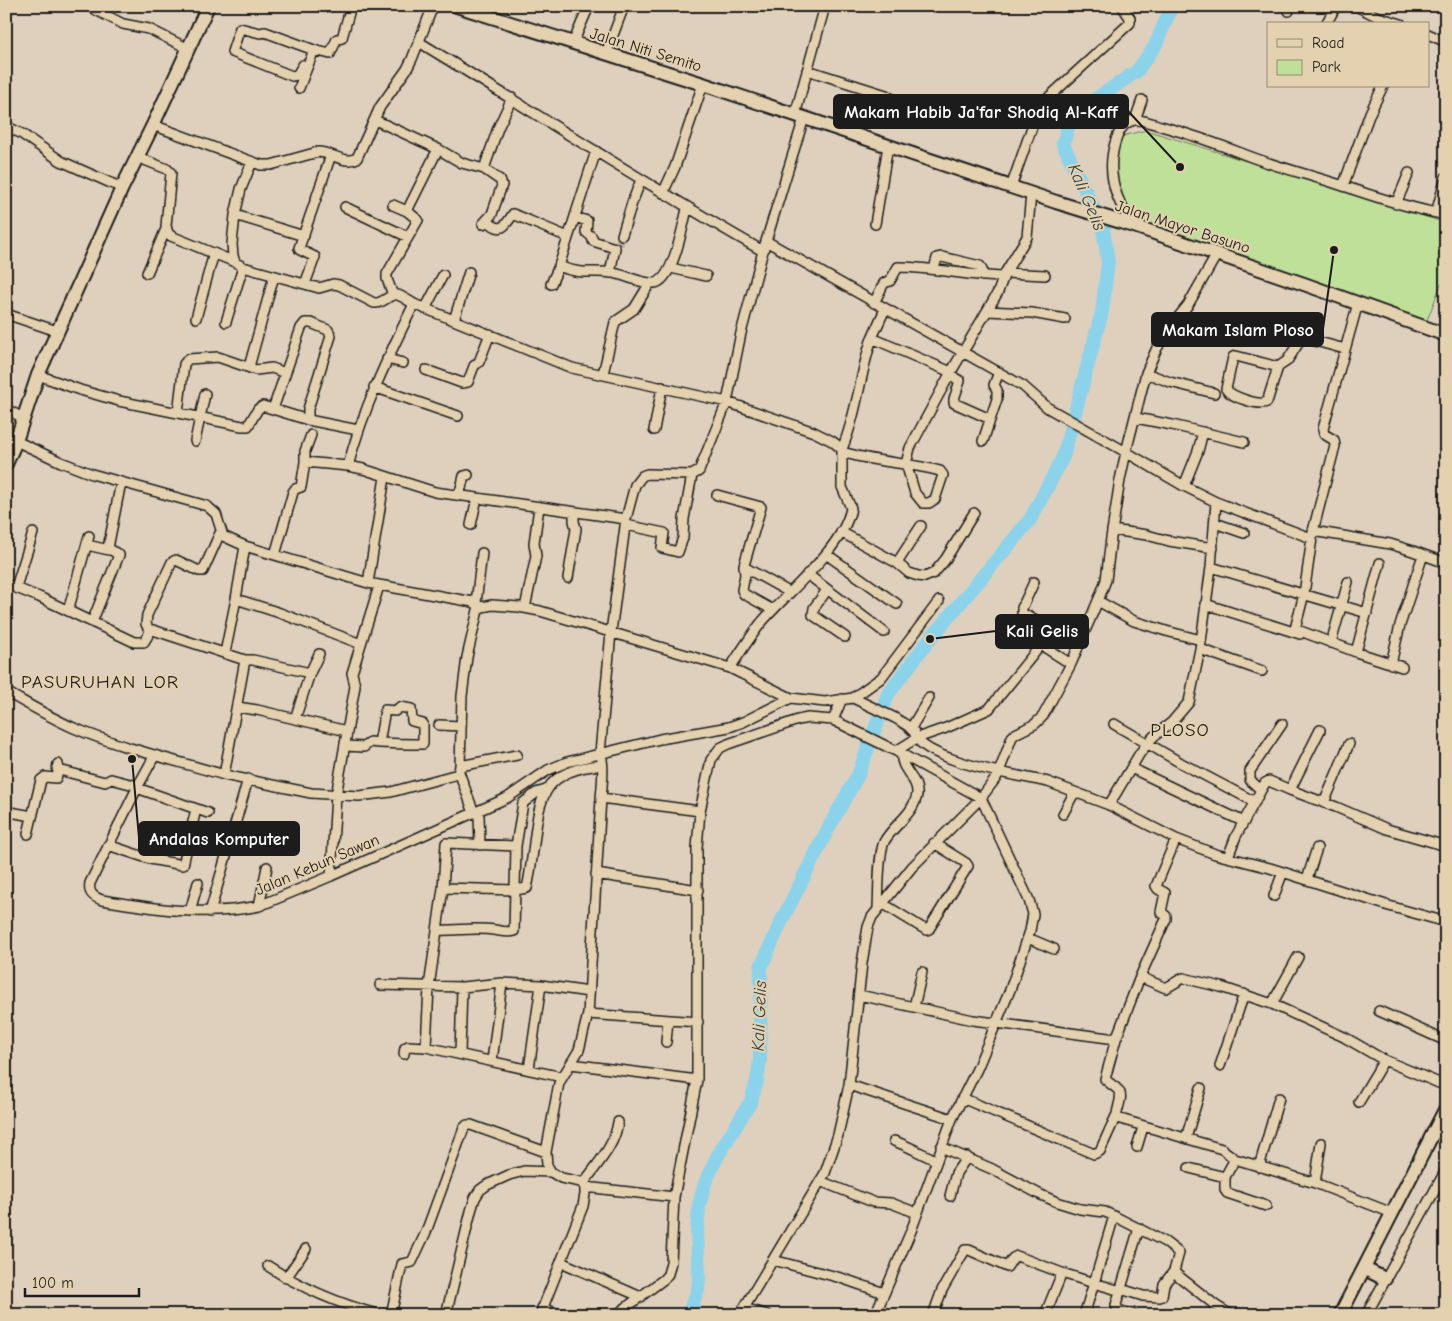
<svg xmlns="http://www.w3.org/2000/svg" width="1452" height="1321" viewBox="0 0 1452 1321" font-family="'Comic Neue',sans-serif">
  <rect width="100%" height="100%" fill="#dfd0be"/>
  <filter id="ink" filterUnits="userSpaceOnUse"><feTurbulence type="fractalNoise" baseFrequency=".02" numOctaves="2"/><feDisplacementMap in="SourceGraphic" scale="10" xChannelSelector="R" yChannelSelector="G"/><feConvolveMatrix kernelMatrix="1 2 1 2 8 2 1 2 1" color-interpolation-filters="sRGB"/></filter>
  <g filter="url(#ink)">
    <path fill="#bee099" stroke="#6d7e5a" d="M1146 130 1446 223V285L1441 284 1426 323 1295 278 1129 216 1113 164 1118 137Z"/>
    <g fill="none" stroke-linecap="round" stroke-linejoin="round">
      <path stroke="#8ad3eb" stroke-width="14" d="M688 1315 698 1290 699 1276 697 1234 699 1206 705 1183 717 1157 751 1101 757 1081 760 1060 761 967 782 920 829 827 858 775 888 694 930 639 1030 520 1063 457 1102 312 1108 262 1103 228 1063 144 1069 124 1090 103 1137 71 1155 46 1172 6"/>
      <path stroke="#b8ac9e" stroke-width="9" stroke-dasharray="9 4.5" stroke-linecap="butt" d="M619 245 622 235"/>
      <g stroke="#1c1c1c" stroke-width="12">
        <path id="street" d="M88 6 123 24 149 29 187 48
          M1287 6 1289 11
          M1356 6 1378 17 1401 24
          M1326 24 1336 6
          M1428 34 1446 42
          M419 42C534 112 646 185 763 251
          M573 43 589 6
          M314 50 330 54 337 39 342 38 351 6
          M606 54 624 6
          M807 70 886 95 899 103 915 104 937 111
          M299 88 314 50 265 32 260 33 240 28 232 52 292 76 297 75 303 65 307 67
          M795 115 825 6
          M375 120 438 149 407 211
          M1135 120 1142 100
          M153 125 261 165H271L318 152C331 152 345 165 357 158L380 107 407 69 412 59 433 6
          M6 126 22 134 61 161 122 188
          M438 149 462 163 484 169 498 128 512 98
          M137 157 167 169 171 173 166 226 168 233 171 236 235 262
          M252 162 241 189 235 215 232 244 233 256 235 262 243 267 319 288 333 284 339 285 374 303C384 304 389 293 398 295 403 297 409 301 414 304
          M1343 186 1370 113 1383 86
          M1011 187 1032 127 1048 98 1130 23V18L1122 6
          M663 193 675 167 703 84
          M1396 204 1409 173
          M345 207 408 237
          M1436 213 1446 177
          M235 215 304 236
          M575 217 587 221 586 232 592 237 593 241 615 248 610 273
          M487 220C500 234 505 227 513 214L568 237
          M483 224 492 214 502 185 500 180 484 169
          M875 224 888 146
          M1134 226C1114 199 1105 169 1117 137 1120 129 1126 121 1135 120 1143 119 1153 124 1161 126 1190 134 1218 144 1246 155 1282 169 1319 177 1355 190 1385 200 1414 209 1446 215
          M622 235 632 203 641 180
          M766 241 1023 386 1048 408 1126 452 1146 373 1156 350 1167 331 1188 305 1217 254
          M559 266C582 276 591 270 613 273 626 275 641 284 654 283 673 282 683 225 687 209
          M671 268 706 276
          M934 269 937 258 942 257 980 266 982 270V276
          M147 273 166 229
          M1005 273 1045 275
          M305 284 315 257 300 250 299 248 331 155
          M551 284 559 266 596 151
          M393 295 387 279V274L418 220 407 211 393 205
          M874 303 884 283 890 281 898 267C933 267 967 276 1003 277
          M1358 303 1323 429 1324 434 1334 440 1335 446 1313 531 1304 594 1295 629 1356 652 1402 667
          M425 309 443 275
          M885 309 872 338 951 372
          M987 311 1032 313 1065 319
          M6 314 57 331
          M196 318 214 253
          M454 320 469 272
          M226 322 243 267
          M387 359 403 363
          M249 367 274 276
          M1278 367 1267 402C1259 406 1231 397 1226 389L1233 357 1236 356 1278 367 1287 361 1301 339 1304 338 1345 349
          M426 370 462 383 468 382 474 366 479 362 490 334
          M1146 373 1170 382 1214 393
          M603 374 615 322 634 309 650 283
          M38 375 80 390 119 401 242 426H248L258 409 263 406 308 420 358 430
          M950 375 960 381 954 399V403L990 419
          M374 387 458 416
          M6 409 23 418
          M273 409 301 328 305 323H311L328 330 331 336 308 409V420
          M178 413 184 364 188 359 218 357 256 370 272 368 285 373
          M1136 418 1172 425 1244 442
          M654 430 662 387
          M16 441 61 462 92 474 207 506 216 514 223 536 245 546 368 583 473 602 482 607
          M195 441 205 394
          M983 441 997 399V390L994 385 999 372
          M842 449C857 414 860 374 872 338
          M843 452C875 463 908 462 940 471L943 475 935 499 929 503H923L915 493 906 464 910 448 951 372 987 311 998 292 1005 273 1027 237 1031 194
          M305 462V451L311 435
          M1184 486 1198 451 1203 432
          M717 495 761 507 744 565 745 575 742 590 744 594 773 610
          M459 496 464 476 468 475
          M1216 502 1311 538
          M626 519 435 492 363 469 348 466C363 409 388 357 414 304L572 368 727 402 814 432 832 441 842 449V487L851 508C843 549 788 591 761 623 750 637 740 653 730 668
          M1215 523 1244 533
          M471 525 477 498
          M626 525 664 533 662 548 678 552 683 538 684 519 692 475
          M1112 530 1147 535 1169 541 1213 548
          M1313 531 1390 544 1413 551 1446 563
          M841 532 897 563 909 573 918 576 925 577 934 573 945 560 974 513
          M87 545 109 550
          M826 554 897 604
          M275 555 293 492 295 489 301 487 305 462 348 466
          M897 563 921 526
          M744 567 789 592
          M1211 567 1367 613
          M807 574 884 632
          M568 578 576 529 574 521V512
          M1034 582 1022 608V613L1052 628 1081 639
          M368 583 385 477
          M6 584 39 597 134 642H144L150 632 153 630 245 660 224 775C174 760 122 748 74 728 51 718 28 704 6 692
          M16 587 33 533
          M827 590 814 608 813 615 845 637
          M236 599 280 613 361 644
          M1098 601 1134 621 1166 631 1201 640
          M476 603 482 553
          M1205 604 1300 634
          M525 608 536 556 534 543 539 507
          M68 611 89 536
          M92 622 119 555 108 548 121 482
          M150 632 146 624 147 615 172 562 176 560 199 571H203L220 533
          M1331 643 1348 582
          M1041 645 1052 628
          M1200 649 1262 671
          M1356 652 1380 563
          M225 653 236 599 245 546
          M245 660H253L310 673 295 719
          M1391 664 1400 625 1423 555
          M310 673 319 654
          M853 698 881 678 939 601
          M237 707 257 710 347 731
          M833 720 842 699
          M1114 724 1181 763 1255 802
          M439 725 461 726
          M911 728 929 698
          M345 746 364 747 370 742C388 744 405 744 423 744V724L412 721 411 709 400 707 395 711 385 710 379 743
          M155 755 138 786 90 883C88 893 93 897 102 900 156 909 204 917 259 906L331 876 507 798 548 770 567 762 660 739 729 727 743 722 791 698
          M460 766 517 755
          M1131 768 1244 822
          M59 770 105 782 111 779 138 786
          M459 772 474 813
          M224 775 311 793 359 796 391 792 458 774 460 766 462 696 467 657 478 610 482 607 492 605 519 607 540 611 730 668 791 698 825 702 853 698 895 718 908 726 914 732 917 738 946 728 989 709 1041 645 1071 664
          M137 788 208 813
          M1261 790 1265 783 1269 781 1290 790 1320 730
          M1290 790 1336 807 1387 829 1446 846
          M601 798 700 811
          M1324 803 1349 744
          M6 809 10 812 32 816
          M476 812 479 816 480 845
          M1063 814 1074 793
          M28 834 41 780 45 777 56 778 59 770 57 769 58 764
          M108 845 150 859 183 865 196 809
          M516 846 523 803 536 793 546 790
          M1228 857 1236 836 1261 790 1250 780V771L1282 724
          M596 874 698 890
          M331 876 336 796 355 686 352 673 379 586
          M1307 879 1317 848
          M443 888 515 890 527 888C529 880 530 872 531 865 540 808 533 770 602 765
          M1274 896 1283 872
          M882 903 921 927 927 930 929 929 968 866 966 863 934 843
          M259 906 267 867
          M878 907C879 891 878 856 884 842 893 825 913 815 917 795 919 778 899 770 902 753
          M190 911 198 883
          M210 912 248 779
          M1028 938 1054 949
          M1140 977 1166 919V916L1161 912 1165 893 1158 889 1156 886 1176 839
          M380 985 462 987 502 983 541 985 589 992
          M859 995 973 1020 1116 1039 1105 1079C1108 1083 1114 1085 1118 1090 1125 1097 1115 1110 1117 1118L1222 1149 1235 1159 1315 1183 1392 1213
          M1272 1004 1298 957
          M914 1007 922 972
          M1379 1011 1446 1041
          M588 1014 698 1022
          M1116 1039 1140 977 1166 988 1183 978 1221 987 1272 1004 1344 1037 1384 1060 1446 1086
          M666 1042 668 1020
          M426 1047 429 987 443 888 446 843 516 846 514 931C507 933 501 931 494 930 474 927 457 931 437 930
          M404 1054 405 1048 408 1046 426 1047 562 1077
          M460 1054 462 987
          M492 1061 502 983
          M571 1064 697 1080
          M1220 1066 1244 994
          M529 1069 541 985
          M849 1085 952 1119
          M962 1098 1094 1154 1100 1151 1116 1116
          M1359 1102 1384 1060
          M1434 1131 1446 1135
          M1186 1138 1201 1088
          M894 1141C909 1146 921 1154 936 1160
          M941 1147 992 1169 1039 1194 1057 1202 1080 1209 1105 1212 1114 1216 1165 1242 1179 1253 1174 1271 1176 1274 1215 1305 1231 1315
          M1137 1147 1143 1127
          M1259 1167 1279 1098
          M1189 1168 1225 1177 1235 1159
          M1225 1177V1189L1227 1193 1266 1206
          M820 1181 873 1202 891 1203 917 1213
          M1315 1183 1321 1143
          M583 1184C597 1164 615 1146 618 1122
          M585 1187 674 1197
          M950 1196 956 1173 967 1157
          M1114 1216 1094 1283 1121 1291
          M773 1260 841 1278 884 1293
          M561 1262 641 1297
          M268 1266C303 1289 339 1304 380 1315
          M286 1278 306 1249
          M1121 1289 1143 1296 1160 1297 1162 1296 1164 1284 1174 1271
          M542 1308 561 1315
          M744 1308 767 1315
          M391 1315 402 1264 412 1262 426 1232 464 1128 467 1125H471L546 1152
          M446 1315 471 1211 475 1198 480 1190 487 1185 509 1175 524 1171 551 1172
          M540 1315 583 1206 585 1194V1187L581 1182 561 1178 551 1172 547 1165 546 1152 559 1083 579 1050 588 1014 601 798C602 787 605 762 600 753L611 632 626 519 635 485 642 476 647 474 692 475 699 471 727 402 741 333 763 251 804 118
          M616 1315 664 1279 668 1274 671 1262 674 1197 697 1080V848L700 811 711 760 720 748 728 744 798 720 808 718 833 720 896 751 917 738C926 755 980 768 999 772L1012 737 1015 734 1035 724 1043 716 1071 664 1100 596 1106 580 1111 538 1120 480 1126 452 1184 486 1216 502 1211 567 1200 649 1189 702 1172 722 1153 737 1140 753 1109 805
          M738 1315 744 1308 825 1173 838 1135 849 1085 862 963 868 927 872 917 912 867 981 798 996 778 999 772 1048 782 1109 805 1176 839 1215 854 1270 868 1389 906 1446 922
          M875 1315 911 1231 952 1119 977 1069 1010 990 1030 931 1033 914 1029 900 981 798 896 751
          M933 1315 942 1290 965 1250H969L1007 1267 1013 1258 1017 1256 1062 1273
          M1045 1315 1062 1273 1094 1283 1084 1315
          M1134 1315 1118 1310 1116 1305 1139 1228
          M1366 1315 1446 1170"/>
      </g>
      <g stroke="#1c1c1c" stroke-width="16">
        <path id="secondary" d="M457 6 703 84 1056 202 1134 226 1304 284 1446 335
          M6 464 16 441 38 375 122 188 153 125 208 6
          M1365 1269 1385 1279
          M1340 1315 1446 1108"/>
      </g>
      <use href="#street" stroke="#e4d1af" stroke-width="9"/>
      <use href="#secondary" stroke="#e4d1af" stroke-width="12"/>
    </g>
  </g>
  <g text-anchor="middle" stroke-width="4" stroke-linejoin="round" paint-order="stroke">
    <g font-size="16" fill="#1c1c1c" stroke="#e4d1af">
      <text transform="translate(646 49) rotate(17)" y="6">Jalan Niti Semito</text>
      <text transform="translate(1183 226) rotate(18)" y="6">Jalan Mayor Basuno</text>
      <text transform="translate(317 864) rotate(-23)" y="6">Jalan Kebun Sawan</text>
    </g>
    <g font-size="18" font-style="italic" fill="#324145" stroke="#e4d1af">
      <text transform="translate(1087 197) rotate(67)" y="6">Kali Gelis</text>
      <text transform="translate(759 1016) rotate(-88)" y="6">Kali Gelis</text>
    </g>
    <g font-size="19" letter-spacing="1" fill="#1c1c1c" stroke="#e4d1af">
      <text x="100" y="688">PASURUHAN LOR</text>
      <text x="1180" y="736">PLOSO</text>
    </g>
  </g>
  <path fill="none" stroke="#1c1c1c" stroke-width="2" d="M1180 167L1128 111M1334 250L1323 329M930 639L996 631M132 759L139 838"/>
  <g fill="#1c1c1c" stroke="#e4d1af" stroke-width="2">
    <circle cx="1180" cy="167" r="5"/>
    <circle cx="1334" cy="250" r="5"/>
    <circle cx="930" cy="639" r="5"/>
    <circle cx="132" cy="759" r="5"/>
  </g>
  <g fill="#1c1c1c" stroke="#1c1c1c" stroke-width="2">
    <rect x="834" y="95" width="294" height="33" rx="5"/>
    <rect x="1152" y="313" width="171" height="33" rx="5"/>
    <rect x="996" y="615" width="92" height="33" rx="5"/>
    <rect x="139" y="822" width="160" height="33" rx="5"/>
  </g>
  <g font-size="18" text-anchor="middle" font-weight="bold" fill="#fff">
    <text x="981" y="118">Makam Habib Ja'far Shodiq Al-Kaff</text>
    <text x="1238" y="336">Makam Islam Ploso</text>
    <text x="1042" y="637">Kali Gelis</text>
    <text x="219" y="845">Andalas Komputer</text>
  </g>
  <rect width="1452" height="1321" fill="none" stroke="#e4d1af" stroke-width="25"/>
  <rect x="12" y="12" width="1427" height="1296" fill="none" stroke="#1c1c1c" stroke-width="2" filter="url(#ink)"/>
  <rect x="1267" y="22" width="162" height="65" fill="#e4d1af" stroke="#948974"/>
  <rect x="1277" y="39" width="25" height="8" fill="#e4d1af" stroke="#948974"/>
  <text x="1312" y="48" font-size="15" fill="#1c1c1c">Road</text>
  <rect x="1277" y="60" width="25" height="15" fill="#bee099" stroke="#948974"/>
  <text x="1312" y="72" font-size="15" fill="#1c1c1c">Park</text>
  <path d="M25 1288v8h114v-8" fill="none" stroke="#1c1c1c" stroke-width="2.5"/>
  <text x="32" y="1288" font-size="15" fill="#1c1c1c" stroke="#e4d1af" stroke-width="4" paint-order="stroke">100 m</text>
</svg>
